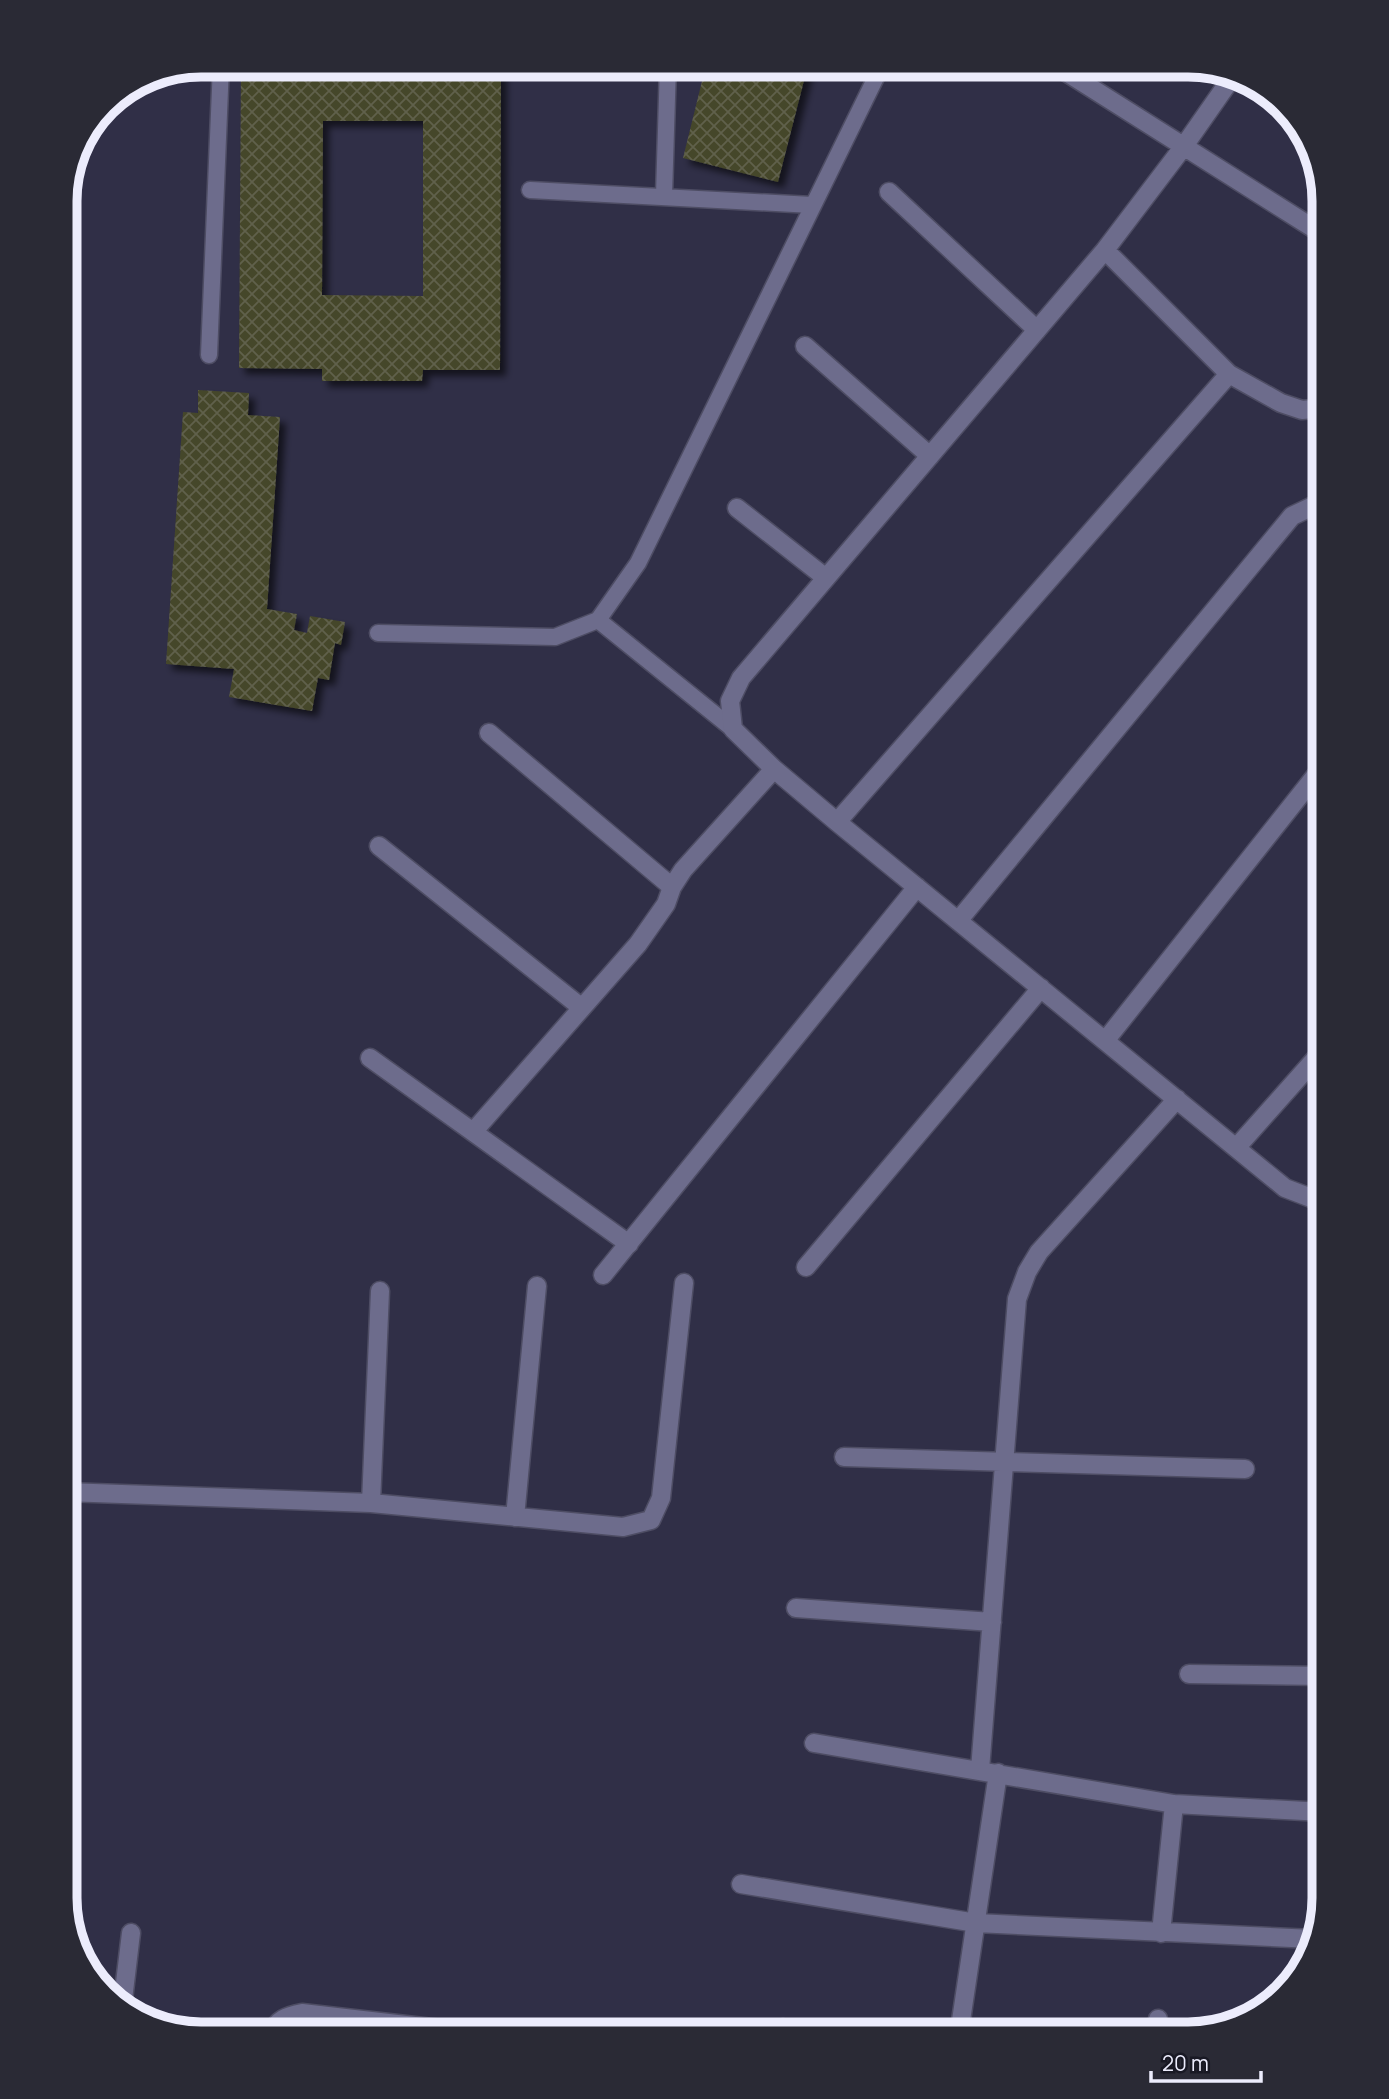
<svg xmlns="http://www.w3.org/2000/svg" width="1389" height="2099" viewBox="0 0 1389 2099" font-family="Manrope,sans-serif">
  <defs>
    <pattern id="building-cross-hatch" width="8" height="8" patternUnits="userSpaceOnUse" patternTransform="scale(1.75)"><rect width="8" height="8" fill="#45462b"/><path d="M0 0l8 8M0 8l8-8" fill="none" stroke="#60614b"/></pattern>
    <filter id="shadow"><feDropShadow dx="6" dy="6" stdDeviation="3.5" flood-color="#0009"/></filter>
  </defs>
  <rect width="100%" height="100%" fill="#302f47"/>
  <path fill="url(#building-cross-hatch)" fill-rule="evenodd" filter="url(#shadow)" d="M241 65H501L500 370H423L422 381H322V369L239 368ZM323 121H423V296L322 295Z
    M706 65H808L778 182 683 158Z
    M198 390 249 393 248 415 280 417 267 609 297 614 294 630 307 633 310 616 345 622 341 645 335 643 329 680 318 678 312 711 229 697 234 669 166 664 183 412 198 413Z"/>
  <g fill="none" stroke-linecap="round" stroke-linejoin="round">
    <g stroke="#4e4d64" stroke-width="19">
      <path id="lane" d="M530 190 812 205
        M664 195 668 65
        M209 355 221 65
        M598 620 733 729
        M378 633 555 637 598 620 638 563 882 65"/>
    </g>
    <g stroke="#4e4d64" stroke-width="21">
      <path id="street" d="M1055 65 1324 235
        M1233 76 1184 146 1105 250 741 678 730 701 733 729 774 769 837 822 1285 1188 1324 1203
        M889 192 1037 330
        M1105 250 1229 374 1281 403 1302 410 1324 408
        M805 346 930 456
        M737 508 826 578
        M489 733 672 887
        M837 822 1229 374
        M379 846 582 1008
        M958 921 1292 516 1311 507 1324 506
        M1105 1041 1324 765
        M370 1058 629 1244
        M473 1132 638 944 666 904 672 887 683 870 774 769
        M1236 1148 1324 1049
        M806 1267 1041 988
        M603 1275 917 887
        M844 1457 1245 1469
        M65 1492 371 1503 623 1527 651 1520 661 1498 684 1283
        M371 1503 380 1291
        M515 1517 537 1286
        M796 1608 992 1622
        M1189 1674 1324 1676
        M814 1743 1174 1804 1324 1812
        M980 1770 1017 1299 1027 1272 1039 1252 1177 1099
        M741 1884 976 1923 1313 1939
        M1161 1933 1174 1804
        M122 2008 131 1933
        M271 2034C277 2019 287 2016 302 2013L484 2034
        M783 2034V2028
        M959 2034 998 1773
        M1156 2034 1158 2019"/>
    </g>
    <use href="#lane" stroke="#6d6c8c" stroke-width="16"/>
    <use href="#street" stroke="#6d6c8c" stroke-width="18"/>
  </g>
  <path d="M0 0H1389V2099H0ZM201 77H1188A124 124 0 0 1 1312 201V1898A124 124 0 0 1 1188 2022H201A124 124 0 0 1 77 1898V201A124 124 0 0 1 201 77Z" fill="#2a2a35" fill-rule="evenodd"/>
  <path fill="none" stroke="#ececfc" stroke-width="9" d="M201 77H1188A124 124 0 0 1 1312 201V1898A124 124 0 0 1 1188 2022H201A124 124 0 0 1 77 1898V201A124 124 0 0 1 201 77Z"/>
  <path d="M1151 2071v10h110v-10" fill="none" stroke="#ececfc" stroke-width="3.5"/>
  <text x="1162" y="2071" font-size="21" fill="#ececfc" stroke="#191924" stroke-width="5" paint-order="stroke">20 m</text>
</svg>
